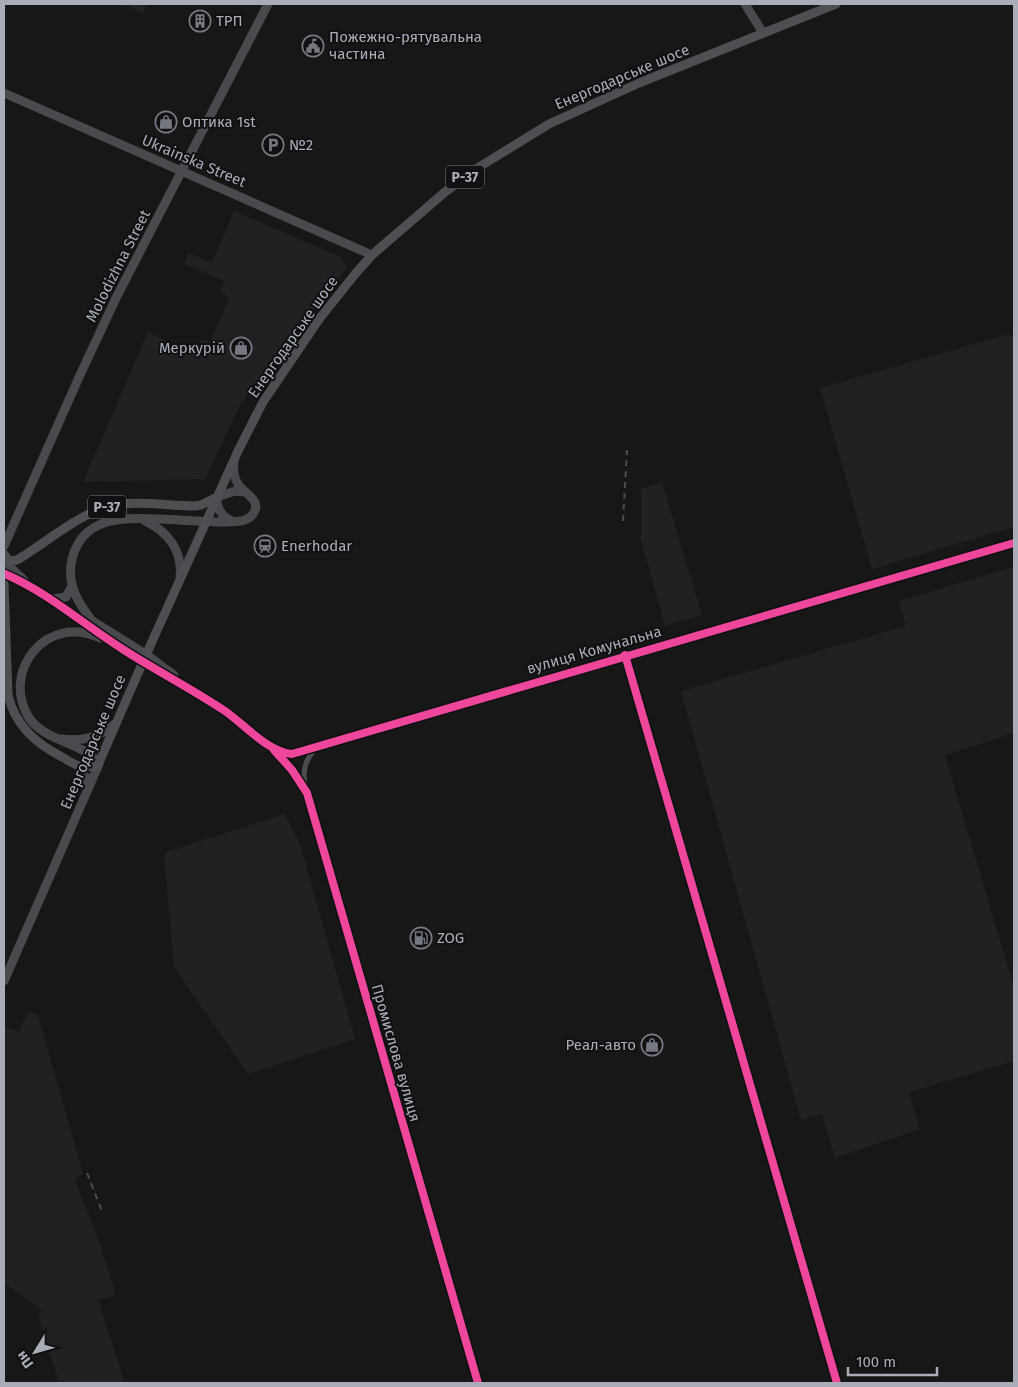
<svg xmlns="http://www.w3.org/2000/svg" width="1018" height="1387" viewBox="0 0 1018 1387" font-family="'Fira Sans',sans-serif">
  <rect width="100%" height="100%" fill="#171717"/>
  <path fill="#212123" d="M121 4H147L143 13Z
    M234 211 341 257 347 268 241 403 205 479 83 482 148 332 194 354 202 339 210 342 230 297 220 292 224 281 184 264 188 253 212 263Z
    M1009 334 1014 338V527L872 569 820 388Z
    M662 482 702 615 665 626 641 540V489Z
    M1014 567V733L945 755 1014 988V1061L909 1092 920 1129 835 1158 822 1114 801 1120 681 691 906 626 899 601Z
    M285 814 301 847 355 1039 248 1074 174 967 164 853Z
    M28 1012 38 1015 83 1173 75 1180 98 1238 114 1288V1296L98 1300 125 1383H59L38 1315 42 1310 4 1283V1026L19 1032Z"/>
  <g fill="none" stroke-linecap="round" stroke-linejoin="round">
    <path stroke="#4b4c50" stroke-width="5.5" d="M625 655 837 1383
      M275 751 298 777 307 793 478 1383
      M305 786C302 771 305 760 315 749"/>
    <path stroke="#4a4a4e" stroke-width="9" d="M745 4 763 33
      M4 93 372 255
      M145 521C168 531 183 552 180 577
      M232 521C221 516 217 509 217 497L235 491 244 492
      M4 546 80 375 116 298 268 4
      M9 566 24 580
      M5 574C49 593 84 625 124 650 157 671 192 689 225 711 245 725 268 752 292 754L1014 543
      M52 599 66 597 72 586
      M91 620 147 655 174 675
      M93 622C78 603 66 584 72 559 83 515 124 518 160 519 182 520 203 522 225 522 234 521 247 523 253 514 263 500 243 493 238 484 233 476 233 469 234 461
      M61 739C83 742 100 737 116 723
      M79 766 85 776 88 789
      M4 981 99 764C84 742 47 743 29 718 0 670 48 613 100 638"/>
    <path stroke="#4d4f52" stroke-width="9" d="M4 554 9 561 17 560C48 542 84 508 121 504 145 501 170 506 194 506L201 505 217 497
      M4 584 8 695C15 725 35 743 62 757 67 760 73 764 79 766 85 768 92 766 98 765L135 680
      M155 635 238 451 263 402 320 318 356 273 372 255 445 192 479 167 549 124 639 83 836 4"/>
    <path stroke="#4b4c4f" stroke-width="2" stroke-dasharray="6 5" stroke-linecap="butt" d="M623 521 627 450
      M87 1173 102 1211"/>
    <path stroke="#4d4f52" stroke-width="9" d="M135 680 155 635"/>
    <g stroke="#111113" stroke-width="11">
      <path id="cycleway" d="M5 574C49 593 84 625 124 650 157 671 192 689 225 711 245 725 268 752 292 754L1014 543
        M625 655 837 1383
        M274 750 292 770 307 793 478 1383"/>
    </g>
    <use href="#cycleway" stroke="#ed469a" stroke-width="8"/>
  </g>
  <defs>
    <g id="building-ring" transform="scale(1.125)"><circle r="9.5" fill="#111113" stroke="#757880" stroke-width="1.5"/><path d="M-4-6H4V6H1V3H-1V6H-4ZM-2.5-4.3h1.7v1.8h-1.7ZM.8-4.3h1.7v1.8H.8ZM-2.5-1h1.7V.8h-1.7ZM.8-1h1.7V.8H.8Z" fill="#757880"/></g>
    <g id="civic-ring" transform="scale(1.125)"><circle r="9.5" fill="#111113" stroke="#757880" stroke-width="1.5"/><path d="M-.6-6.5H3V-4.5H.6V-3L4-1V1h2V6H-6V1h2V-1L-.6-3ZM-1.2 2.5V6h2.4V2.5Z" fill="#757880"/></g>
    <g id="shop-ring" transform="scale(1.125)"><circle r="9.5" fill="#111113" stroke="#757880" stroke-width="1.5"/><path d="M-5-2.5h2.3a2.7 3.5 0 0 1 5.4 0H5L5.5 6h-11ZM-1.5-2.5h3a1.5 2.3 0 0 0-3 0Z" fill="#757880"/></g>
    <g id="parking-ring" transform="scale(1.125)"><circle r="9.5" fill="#111113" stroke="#757880" stroke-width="1.5"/><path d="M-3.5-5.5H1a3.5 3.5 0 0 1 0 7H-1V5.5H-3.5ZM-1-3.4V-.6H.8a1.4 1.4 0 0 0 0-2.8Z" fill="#757880"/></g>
    <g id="station-ring" transform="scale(1.125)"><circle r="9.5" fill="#111113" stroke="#757880" stroke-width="1.5"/><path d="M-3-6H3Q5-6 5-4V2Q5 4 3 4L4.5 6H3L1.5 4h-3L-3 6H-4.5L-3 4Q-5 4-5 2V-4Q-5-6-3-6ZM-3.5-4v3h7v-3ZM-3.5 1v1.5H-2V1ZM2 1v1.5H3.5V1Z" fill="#757880"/></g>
    <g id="fuel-ring" transform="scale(1.125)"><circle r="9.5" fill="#111113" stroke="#757880" stroke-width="1.5"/><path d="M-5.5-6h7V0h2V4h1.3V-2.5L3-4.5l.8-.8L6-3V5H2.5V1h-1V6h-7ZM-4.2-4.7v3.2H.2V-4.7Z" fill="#757880"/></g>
  </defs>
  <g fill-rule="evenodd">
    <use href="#building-ring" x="200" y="21"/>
    <use href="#civic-ring" x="313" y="46"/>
    <use href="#shop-ring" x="166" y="122"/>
    <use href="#parking-ring" x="273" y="145"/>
    <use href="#shop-ring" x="241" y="348"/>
    <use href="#station-ring" x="265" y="546"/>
    <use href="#fuel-ring" x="421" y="938"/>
    <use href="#shop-ring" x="652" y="1045"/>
  </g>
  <g text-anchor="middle" stroke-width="4" stroke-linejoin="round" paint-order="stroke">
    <g fill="#111113" stroke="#7b7e86" stroke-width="1">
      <rect x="446" y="165.5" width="38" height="23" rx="4"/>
      <rect x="88" y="495.5" width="38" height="23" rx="4"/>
    </g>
    <g font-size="14" font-weight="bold" fill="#a8adb8">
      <text x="465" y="182">Р-37</text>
      <text x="107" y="512">Р-37</text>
    </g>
    <g font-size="15" fill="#a8adb8" stroke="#111113" text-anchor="start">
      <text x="216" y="26">ТРП</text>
      <text x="329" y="42">Пожежно-рятувальна<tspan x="329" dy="17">частина</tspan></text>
      <text x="182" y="127">Оптика 1st</text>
      <text x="289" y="150">№2</text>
      <text x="225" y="353" text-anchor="end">Меркурій</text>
      <text x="281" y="551">Enerhodar</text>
      <text x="437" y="943">ZOG</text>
      <text x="636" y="1050" text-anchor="end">Реал-авто</text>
    </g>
    <g font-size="15" fill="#a8adb8" stroke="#111113">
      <text transform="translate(622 77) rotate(-23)" y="5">Енергодарське шосе</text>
      <text transform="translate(194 161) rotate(23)" y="5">Ukrainska Street</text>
      <text transform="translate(118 266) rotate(-63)" y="5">Molodizhna Street</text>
      <text transform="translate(293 337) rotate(-55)" y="5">Енергодарське шосе</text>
      <text transform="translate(594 650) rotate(-16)" y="5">вулиця Комунальна</text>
      <text transform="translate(93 742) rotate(-67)" y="5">Енергодарське шосе</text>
      <text transform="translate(396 1053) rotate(74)" y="5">Промислова вулиця</text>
    </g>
  </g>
  <rect width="1018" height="1387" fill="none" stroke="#a8adb8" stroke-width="10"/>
  <g transform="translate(35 1352) rotate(233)" stroke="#111113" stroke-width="4" paint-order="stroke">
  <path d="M0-4L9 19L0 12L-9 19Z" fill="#a8adb8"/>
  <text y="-8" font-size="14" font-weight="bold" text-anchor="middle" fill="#a8adb8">Пн</text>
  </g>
  <path d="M848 1367v8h89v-8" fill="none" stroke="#a8adb8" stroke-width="2.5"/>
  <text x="856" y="1367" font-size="15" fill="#a8adb8" stroke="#111113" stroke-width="4" paint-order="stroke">100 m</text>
</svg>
